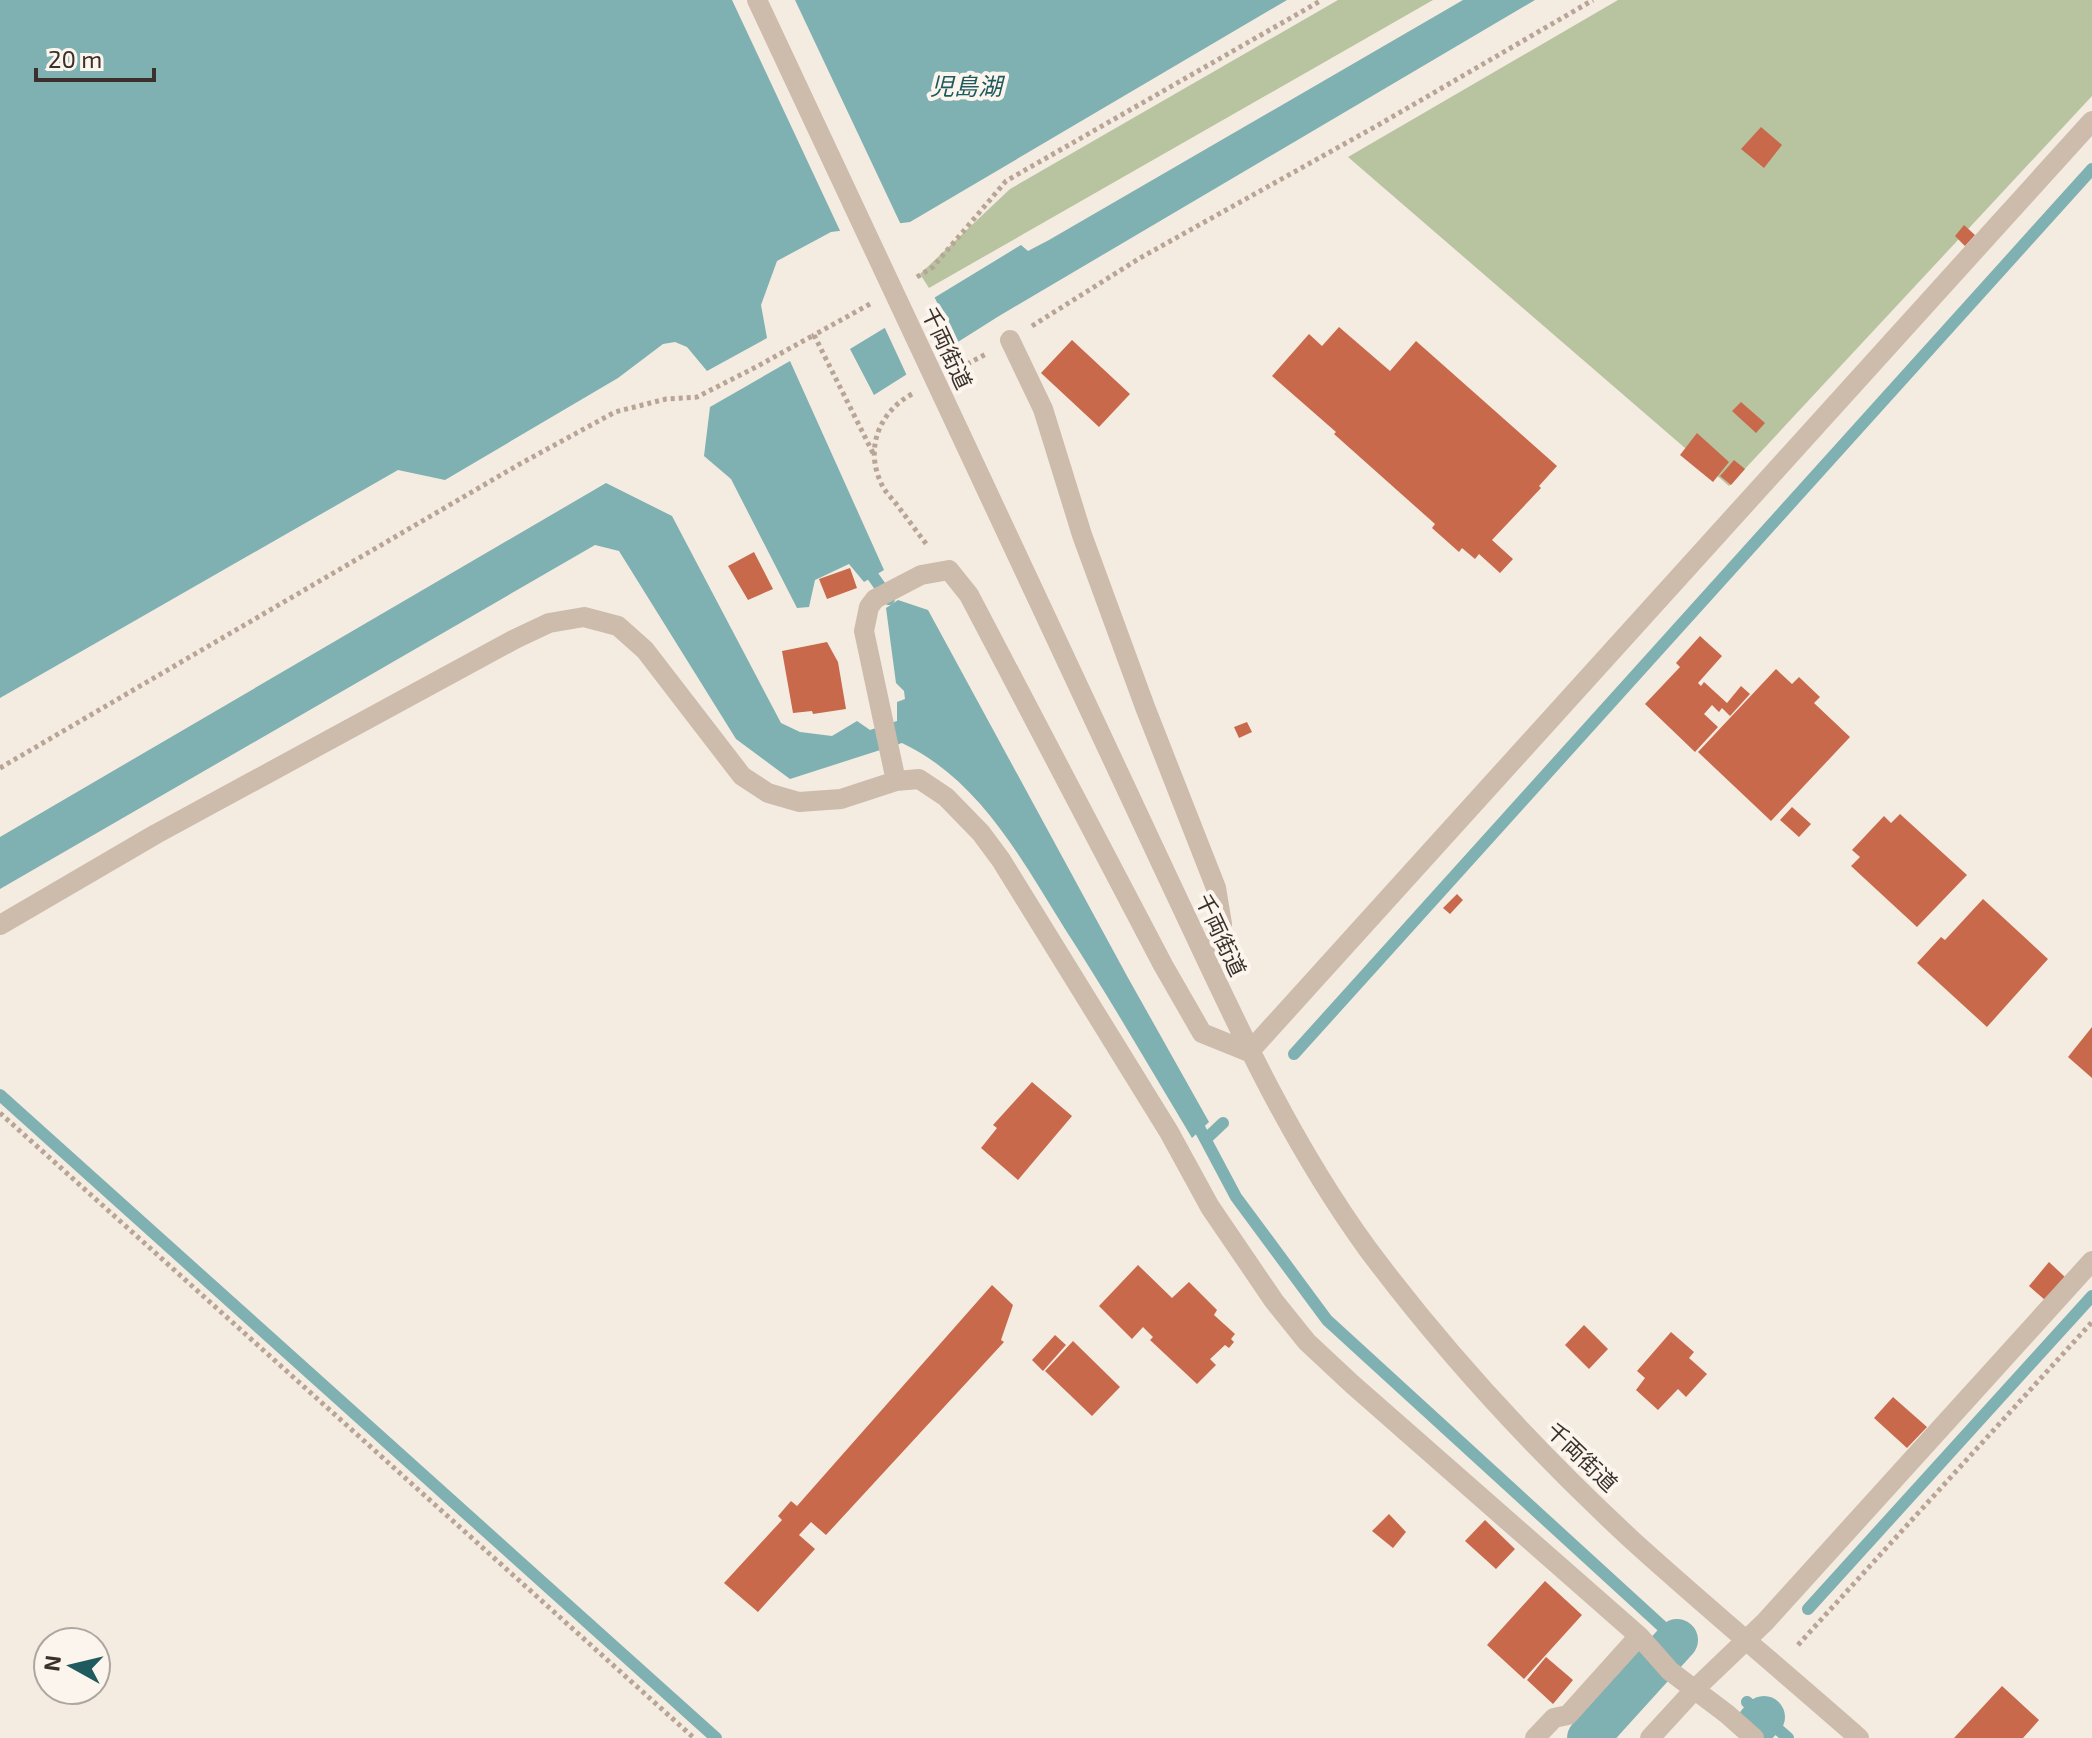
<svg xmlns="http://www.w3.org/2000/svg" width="2092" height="1738" viewBox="0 0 2092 1738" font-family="'Exo 2','Noto Sans JP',sans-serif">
  <rect width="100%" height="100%" fill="#f4ebe1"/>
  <path fill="#b8c4a0" d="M1338 0H1433L929 288 920 274 1010 189Z
    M1618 0H2092V96L1729 486 1348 157Z"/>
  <path fill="#7fb0b2" d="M0 0H1287L910 222 831 232 777 261 761 305 767 338 707 371 687 347 675 342 663 344 618 378 445 480 398 470 0 698Z
    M1463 0H1535L999 316 874 395 850 349 1021 245 1028 251 1049 240Z
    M790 361 884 570 864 582 849 564 815 580 809 607 797 608 731 479 704 456 710 407Z
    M606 483 672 516 781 723 800 732 832 736 857 721 870 730 897 721V702L905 699 904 691 896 683 886 608 898 600 928 610 1127 976 1209 1122 1192 1138C1150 1068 1109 997 1065 929 1022 860 979 779 902 743L790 779 736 739 619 551 595 545 0 889V837Z"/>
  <path fill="#f4ebe1" d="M732 0H795L902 227 842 235Z
    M933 294 958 347 908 378 883 324Z"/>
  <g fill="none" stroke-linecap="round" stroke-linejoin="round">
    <path stroke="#7fb0b2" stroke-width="12" d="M865 565 889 599
      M1294 1054 2092 169
      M0 1095 716 1738
      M1194 1118 1236 1197 1327 1320 1677 1640
      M1206 1139 1223 1123
      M1808 1609 2092 1296
      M1747 1702 1788 1738"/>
    <path stroke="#7fb0b2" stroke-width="42" d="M1758 1723 1764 1717
      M1588 1738 1677 1640"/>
  </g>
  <path fill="#c8694b" d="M1761 127 1782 145 1764 168 1741 149Z
    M1964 225 1975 235 1965 246 1955 236Z
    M1339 327 1390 371 1416 341 1557 466 1539 486 1541 488 1492 540 1513 559 1500 573 1479 554 1475 559 1462 548 1459 552 1432 528 1435 524 1334 434 1336 432 1272 376 1309 334 1322 346Z
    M1072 340 1130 394 1099 427 1041 373Z
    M1741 402 1765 423 1756 433 1732 411Z
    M1697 433 1729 462 1713 482 1680 455Z
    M1734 460 1745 469 1731 485 1720 476Z
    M754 552 773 589 748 600 728 566Z
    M850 568 857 588 827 599 819 579Z
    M1700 636 1722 656 1698 683 1701 686 1704 682 1727 703 1741 686 1750 694 1730 716 1722 708 1719 712 1712 705 1704 714 1718 727 1695 752 1645 704 1680 667 1676 663Z
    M827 642 838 662 846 709 813 714 812 711 793 713 782 651Z
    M1776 669 1792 684 1799 677 1820 697 1814 703 1850 737 1771 821 1698 752Z
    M1247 722 1252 732 1239 738 1234 727Z
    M1792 807 1811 824 1799 837 1780 820Z
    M1900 814 1967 875 1917 927 1851 866 1860 857 1852 850 1884 816 1891 823Z
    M1457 894 1463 900 1450 914 1443 908Z
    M1983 899 2048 959 1987 1027 1917 963 1941 937 1945 940Z
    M2092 1027V1078L2068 1057Z
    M1032 1082 1072 1116 1018 1180 981 1148 997 1128 993 1125Z
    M2049 1262 2066 1278 2045 1300 2029 1286Z
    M1138 1265 1172 1298 1189 1282 1217 1310 1214 1315 1235 1334 1231 1339 1234 1342 1229 1348 1225 1345 1210 1359 1216 1365 1197 1384 1150 1340 1153 1337 1143 1327 1132 1339 1099 1306Z
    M992 1285 1013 1305 1001 1340 1004 1342 826 1535 811 1522 799 1535 815 1549 758 1612 724 1583 782 1520 778 1516 791 1501 797 1506Z
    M1584 1325 1608 1349 1589 1369 1565 1345Z
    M1671 1332 1694 1352 1689 1358 1707 1374 1686 1397 1678 1389 1658 1410 1636 1390 1645 1378 1637 1371Z
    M1055 1335 1066 1345 1043 1371 1032 1360Z
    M1073 1341 1120 1387 1092 1416 1045 1371Z
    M1893 1397 1927 1427 1907 1448 1874 1418Z
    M1389 1514 1406 1532 1393 1548 1372 1531Z
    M1485 1520 1515 1549 1496 1569 1465 1541Z
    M1545 1581 1582 1615 1524 1679 1487 1645Z
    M1546 1657 1573 1680 1553 1704 1527 1680Z
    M2002 1686 2039 1720 2023 1738H1954Z"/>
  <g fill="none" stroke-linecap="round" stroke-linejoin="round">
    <path stroke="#b9a596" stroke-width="5" stroke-dasharray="4 4" stroke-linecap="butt" d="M917 277 933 267 1006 181 1322 0
      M870 304 814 335 874 455
      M1032 326 1140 258 1380 124 1593 0
      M960 368 986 354
      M912 394C879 412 864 449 882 485 885 492 892 498 897 505 907 518 917 532 927 545
      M0 768 518 465 615 412 666 399 697 397 756 367 814 335
      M0 1113 694 1738
      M1798 1645 2092 1322"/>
    <path stroke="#cdbbac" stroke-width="20" d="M1010 340 1043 409 1082 535 1145 707 1216 888 1222 924 1204 954
      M959 431C1029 580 1099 729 1168 878 1228 1005 1284 1134 1367 1248 1446 1354 1536 1451 1633 1541 1707 1608 1784 1672 1859 1738
      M896 781 864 631 869 607 875 599 921 575 949 570 969 595 1163 965 1202 1033 1249 1052 2092 121
      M0 925 156 834 515 639 549 623 584 617 618 626 645 650 742 776 768 793 799 802 841 799 896 781 919 779 946 797 981 833 1001 860 1169 1132 1210 1207 1274 1301 1307 1342 1352 1384 1639 1636
      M1535 1738 1554 1718 1568 1715 1639 1636 1670 1671 1727 1714 1754 1738
      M1650 1738 1695 1689 1765 1622 2092 1261"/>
    <path stroke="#cdbbac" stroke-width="20" d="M757 0 959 431"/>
  </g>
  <g text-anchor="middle" stroke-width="8" stroke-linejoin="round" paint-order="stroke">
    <g font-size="22" fill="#3b302b" stroke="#fbf5ee">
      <text transform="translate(947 348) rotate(65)" y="8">千両街道</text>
      <text transform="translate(1221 935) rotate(65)" y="8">千両街道</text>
      <text transform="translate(1582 1457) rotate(44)" y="8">千両街道</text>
    </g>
    <g font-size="24" font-style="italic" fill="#1f5a5e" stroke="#fbf5ee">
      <text x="966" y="95">児島湖</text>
    </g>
  </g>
  <g transform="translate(72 1666) rotate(278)"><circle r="38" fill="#fbf5ee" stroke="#aea6a0" stroke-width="2"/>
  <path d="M0-6L14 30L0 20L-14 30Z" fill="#1f5a5e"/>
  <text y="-12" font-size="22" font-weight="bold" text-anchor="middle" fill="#3b302b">N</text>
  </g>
  <path d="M36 68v12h118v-12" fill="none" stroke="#3b302b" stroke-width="4"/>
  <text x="48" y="68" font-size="24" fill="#3b302b" stroke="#fbf5ee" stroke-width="6" paint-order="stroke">20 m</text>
</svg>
